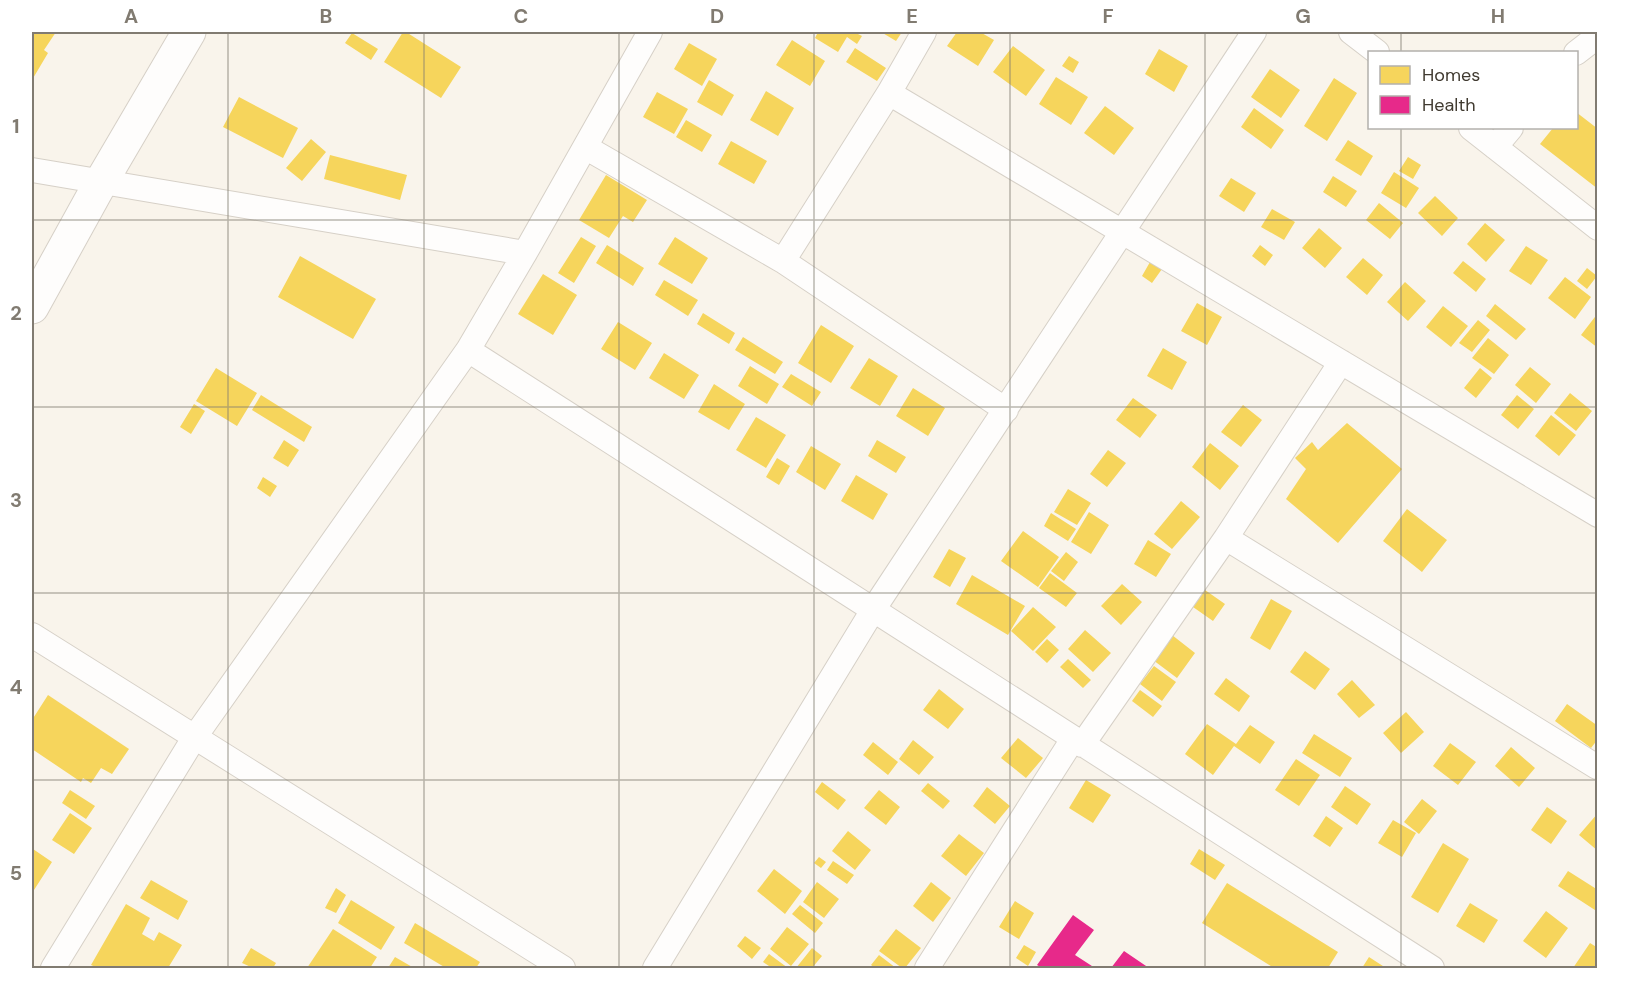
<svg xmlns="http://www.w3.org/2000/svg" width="1629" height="1000" viewBox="0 0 1629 1000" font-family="'DM Sans',sans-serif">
  <rect width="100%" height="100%" fill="#f9f4eb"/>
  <path fill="#f6d55c" d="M32 32H56L44 50 48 53 32 80Z
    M403 32H406L461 67 441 98 384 62Z
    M818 32H854L862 36 857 44 847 37 838 52 815 38Z
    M881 32H902L896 41Z
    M957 32H980L994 40 978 66 947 46Z
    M352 33 378 49 371 60 345 43Z
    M792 40 825 61 810 86 776 65Z
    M689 43 717 59 702 86 674 69Z
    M1013 46 1045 70 1026 96 993 72Z
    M855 48 886 68 877 81 846 62Z
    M1159 49 1188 66 1174 92 1145 74Z
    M1069 56 1079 62 1073 73 1062 66Z
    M1270 69 1300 90 1281 118 1251 97Z
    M1056 77 1088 97 1071 125 1039 104Z
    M1334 78 1357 93 1327 141 1304 126Z
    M709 80 734 95 722 116 697 102Z
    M766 91 794 108 778 136 750 120Z
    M657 92 688 109 674 134 643 117Z
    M239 97 298 128 283 158 223 127Z
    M1105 106 1134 128 1114 155 1084 133Z
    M1254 108 1284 130 1271 149 1241 127Z
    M1576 112 1598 129V189L1540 144 1553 128H1576Z
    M686 120 712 135 702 152 676 137Z
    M311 139 326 152 302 181 286 168Z
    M1348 140 1373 156 1361 176 1335 160Z
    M731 141 767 161 754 184 718 164Z
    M330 155 407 175 400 200 324 179Z
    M1408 157 1421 165 1413 179 1399 171Z
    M1394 172 1419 188 1406 208 1381 193Z
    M606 175 647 200 633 222 623 216 609 238 579 220Z
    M1333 176 1357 191 1346 207 1323 192Z
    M1231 178 1256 193 1244 212 1219 196Z
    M1435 196 1458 218 1442 236 1418 213Z
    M1379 203 1403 223 1390 239 1366 220Z
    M1272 209 1295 222 1284 240 1261 227Z
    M1485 223 1505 240 1486 262 1467 244Z
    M1319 228 1342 248 1325 268 1302 248Z
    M581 237 596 246 574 283 558 273Z
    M675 237 708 258 692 284 658 264Z
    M607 245 644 268 633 286 596 263Z
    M1260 245 1273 255 1265 266 1252 256Z
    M1526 246 1548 260 1531 285 1509 271Z
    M300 256 376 299 353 339 278 297Z
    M1363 258 1383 275 1367 295 1346 277Z
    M1463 261 1486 279 1476 292 1453 273Z
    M1150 262 1162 269 1152 283 1142 276Z
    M1587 268 1597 276 1587 289 1577 281Z
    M543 274 577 295 553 335 518 314Z
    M1565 277 1591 297 1575 319 1548 298Z
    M664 280 698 300 688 316 655 295Z
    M1405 282 1426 301 1408 321 1387 302Z
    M1197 303 1222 317 1207 345 1181 331Z
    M1495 304 1526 329 1516 340 1486 316Z
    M1443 306 1468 326 1451 347 1426 327Z
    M703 313 735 333 729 344 697 324Z
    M1598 313V348L1581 335Z
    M1478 320 1490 330 1472 352 1459 343Z
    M618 322 652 343 635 370 601 349Z
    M821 325 854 346 831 383 798 363Z
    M743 337 783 362 775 374 735 350Z
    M1488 338 1509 355 1494 374 1472 358Z
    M1163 348 1187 362 1172 390 1147 376Z
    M664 353 699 375 684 399 649 378Z
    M869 358 898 376 880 406 850 388Z
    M750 366 779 384 767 404 738 386Z
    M1530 367 1551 384 1536 403 1515 385Z
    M216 368 257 393 237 426 196 401Z
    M1480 368 1492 378 1476 398 1464 388Z
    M791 374 821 392 812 406 782 387Z
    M714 384 745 404 729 430 698 412Z
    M913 388 945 408 928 436 896 416Z
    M1570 393 1592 411 1576 431 1554 413Z
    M261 395 312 427 304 442 252 410Z
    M1517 395 1534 409 1518 429 1501 415Z
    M1133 398 1157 415 1140 438 1116 420Z
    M194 404 205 411 191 434 180 427Z
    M1243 405 1262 420 1241 447 1221 432Z
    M1551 415 1576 435 1559 456 1535 436Z
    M756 417 786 435 766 468 736 450Z
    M1347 423 1402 469 1338 543 1286 499 1306 469 1295 458 1312 442 1318 450Z
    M284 440 299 450 288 467 273 458Z
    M877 440 906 457 896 473 868 456Z
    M1210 443 1239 466 1220 490 1192 467Z
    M811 446 841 464 825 490 796 472Z
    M1108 450 1126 463 1107 487 1090 474Z
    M777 458 790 466 779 485 766 477Z
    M856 475 888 494 873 520 841 501Z
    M263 477 277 486 270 497 257 488Z
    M1068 489 1091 503 1077 525 1054 512Z
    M1181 501 1200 517 1172 549 1154 534Z
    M1407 509 1447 540 1422 572 1383 541Z
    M1089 512 1109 525 1091 554 1071 542Z
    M1051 513 1076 529 1068 541 1044 526Z
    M1023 531 1059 557 1038 587 1001 561Z
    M1148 540 1171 554 1156 577 1134 564Z
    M949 549 966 558 950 587 933 577Z
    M1066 552 1078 562 1064 581 1051 571Z
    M1050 573 1077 593 1066 607 1039 588Z
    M972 575 1025 606 1008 635 956 604Z
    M1122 584 1142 602 1121 625 1101 606Z
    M1205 590 1225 604 1213 621 1193 607Z
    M1271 599 1292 611 1270 650 1250 638Z
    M1033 607 1056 627 1033 651 1011 631Z
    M1085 630 1111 653 1093 672 1068 649Z
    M1172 635 1195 653 1177 678 1153 660Z
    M1047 639 1059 650 1047 663 1035 652Z
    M1305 651 1330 669 1315 690 1290 672Z
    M1068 659 1091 680 1083 688 1060 667Z
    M1154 666 1176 682 1162 701 1140 684Z
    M1226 678 1250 696 1239 712 1214 694Z
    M1352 680 1375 705 1359 718 1337 694Z
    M939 689 964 709 948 729 923 710Z
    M1140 690 1162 706 1153 717 1132 701Z
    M48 695 129 749 112 774 101 768 91 783 83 778 81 782 32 749V720Z
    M1567 704 1598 726V739L1591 748 1555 721Z
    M1406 712 1424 732 1401 753 1383 733Z
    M1207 724 1236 744 1250 725 1275 742 1260 764 1234 746 1213 775 1185 754Z
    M1314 734 1352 758 1340 777 1302 753Z
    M1018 738 1043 758 1026 778 1001 758Z
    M913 740 934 757 919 775 899 759Z
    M873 742 898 762 888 775 863 755Z
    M1450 743 1476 762 1458 785 1433 766Z
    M1511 747 1535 768 1519 787 1495 766Z
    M1296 759 1320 775 1299 806 1275 790Z
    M1086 780 1111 795 1093 823 1069 808Z
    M822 782 846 800 838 810 815 792Z
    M928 783 950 801 943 809 921 791Z
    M1345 786 1371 804 1357 825 1331 807Z
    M987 787 1010 806 995 824 973 806Z
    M70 790 95 806 86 819 62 803Z
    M879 790 900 807 886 825 864 808Z
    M1422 799 1437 811 1419 834 1404 822Z
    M1547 807 1567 821 1551 844 1531 830Z
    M70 813 92 828 74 854 52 840Z
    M1598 813V851L1579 835Z
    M1326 816 1343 828 1330 847 1313 836Z
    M1393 820 1416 833 1402 857 1378 843Z
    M848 831 871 850 855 870 832 851Z
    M959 834 984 853 966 876 941 856Z
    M1443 843 1469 859 1438 913 1411 897Z
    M33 849 52 862 34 890 32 888Z
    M1199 849 1225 865 1215 880 1190 864Z
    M819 857 826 862 821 868 814 863Z
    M833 861 854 875 847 884 827 870Z
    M774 869 802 891 785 914 757 891Z
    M1568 871 1598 890V912L1558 886Z
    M151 880 188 901 178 920 140 898Z
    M817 882 839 899 824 918 803 902Z
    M931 882 951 898 933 922 913 906Z
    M1227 883 1338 952 1328 968H1274L1202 923Z
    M336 888 346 895 336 913 325 908Z
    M351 900 395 927 381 950 338 923Z
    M1015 901 1034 913 1019 939 999 927Z
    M1470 903 1498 920 1484 943 1456 926Z
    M126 904 150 918 142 934 154 941 159 932 182 945 168 968H149L144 966 142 968H113L108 966 107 968H98L91 965Z
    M800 905 823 923 815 933 792 914Z
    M1546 911 1568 928 1546 958 1523 941Z
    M415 923 480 962 476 968H446L404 943Z
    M787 927 809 944 791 966 770 949Z
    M333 929 377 957 370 968H307Z
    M896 929 921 948 905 968H902L879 951Z
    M745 936 761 948 752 959 737 946Z
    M1590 943 1598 948V968H1573Z
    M1024 945 1036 952 1028 966 1016 958Z
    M251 948 276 963 273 968H253L242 963Z
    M812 948 822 956 812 968H796Z
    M769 954 788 968H772L763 962Z
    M879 955 896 968H875L871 965Z
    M395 957 414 968H388Z
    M1369 957 1386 968H1362Z"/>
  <path fill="#e7298a" d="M1073 915 1094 930 1075 955 1095 968H1042L1037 965Z
    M1124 951 1149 968H1111Z"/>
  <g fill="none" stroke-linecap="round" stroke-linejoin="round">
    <g stroke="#d6d0c7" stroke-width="26">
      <path id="street" d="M1351 32 1377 52
        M1576 53 1598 36
        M889 93 1598 515
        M1471 128 1598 228
        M585 147 783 261 1006 410
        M1495 147 1511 128
        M32 170 525 253
        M783 261 889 93 924 32
        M468 350 1432 968
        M1226 538 1597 767
        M32 635 563 968
        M1082 745 1226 538 1341 362
        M53 968 194 738 468 350 525 253 650 32
        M655 968 873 610 1254 32
        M927 968 1073 739"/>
    </g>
    <g stroke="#d6d0c7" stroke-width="35">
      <path id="secondary" d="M32 307 101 182 189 32"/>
    </g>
    <use href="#street" stroke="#fefdfc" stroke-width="24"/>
    <use href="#secondary" stroke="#fefdfc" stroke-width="33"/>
  </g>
  <path fill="none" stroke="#817b71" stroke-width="1.5" stroke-opacity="0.55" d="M228 32V968M424 32V968M619 32V968M814 32V968M1010 32V968M1205 32V968M1401 32V52M1401 128V968M32 220H1598M32 407H1598M32 593H1598M32 780H1598"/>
  <rect width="1629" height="1000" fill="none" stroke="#ffffff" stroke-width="66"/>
  <rect x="1368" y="51" width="210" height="78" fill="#ffffff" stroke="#b3b0ac" stroke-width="1.5"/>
  <rect x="1380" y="66" width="30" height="18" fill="#f6d55c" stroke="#b3b0ac" stroke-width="1.5"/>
  <text x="1422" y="81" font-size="18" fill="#403a30">Homes</text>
  <rect x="1380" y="96" width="30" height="18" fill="#e7298a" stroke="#b3b0ac" stroke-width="1.5"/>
  <text x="1422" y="111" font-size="18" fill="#403a30">Health</text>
  <rect x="33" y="33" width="1563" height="934" fill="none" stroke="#817b71" stroke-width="2"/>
  <g font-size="20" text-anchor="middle" font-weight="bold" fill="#817b71">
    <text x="131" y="23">A</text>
    <text x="326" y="23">B</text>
    <text x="521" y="23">C</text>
    <text x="717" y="23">D</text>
    <text x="912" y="23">E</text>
    <text x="1108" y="23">F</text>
    <text x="1303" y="23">G</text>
    <text x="1498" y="23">H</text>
    <text x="16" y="133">1</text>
    <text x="16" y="320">2</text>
    <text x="16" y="507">3</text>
    <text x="16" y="694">4</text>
    <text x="16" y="880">5</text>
  </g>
</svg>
